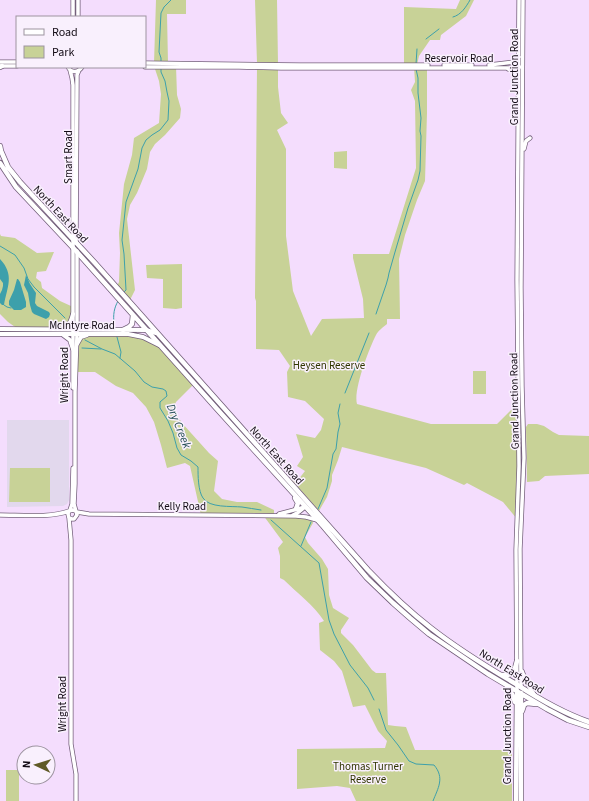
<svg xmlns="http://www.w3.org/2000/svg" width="589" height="801" viewBox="0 0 589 801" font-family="'Source Sans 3',sans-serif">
  <rect width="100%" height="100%" fill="#f4ddfd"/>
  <path fill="#e2d8ed" d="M7 420H69V500L67 504 63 506 7 507Z"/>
  <path fill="#c8d297" d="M156 0H186V14H167L168 63H154Z
    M255 0H277L278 64 257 63Z
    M460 0H474L466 16 441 35 440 40H430L419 56 417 65H404V7L456 9Z
    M154 66H176L177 95 181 109 180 118 165 135 155 144 150 152 147 169 137 193 130 205 127 219 135 290 129 302 116 288 119 282 120 253 119 233 124 184 132 155 134 138 159 123 161 94 159 81Z
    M257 67 278 68V87L281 113 288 123 277 130 286 149V236L293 291 311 336 322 319 364 318 363 299 353 258V254H389L416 168 415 101 411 90 415 82 414 67H427V113L425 181 417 200 405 235 399 259 400 319H387V324C383 327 378 331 376 335 369 349 353 390 357 404L431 424H497L517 404 518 456 517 519 503 502 467 483 464 485 426 468 342 447 338 460 332 475V481L327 497 319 511 290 478 292 475 298 480 305 471 297 466 303 457 296 434 315 438 321 430 324 419 305 401 288 397 287 372 290 366 279 350 256 349V301L255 298Z
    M347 151V169L334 168V152Z
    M0 234 1 236 15 238 37 253 54 252 46 271 37 272 36 278 41 282 42 288 60 301 71 306 72 320 61 330 18 329 8 322 0 314Z
    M182 264V308L176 309 163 308V279L147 278 146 265Z
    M88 334 136 336 162 347 194 384 176 402 174 407 175 412 182 423 209 453 218 461 214 491 222 499 237 502H257L274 510V515L312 518 313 523 305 537 308 543 322 559 328 569 329 595 333 608 349 618 341 630V633L353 645 372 670 376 673H386L388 725 395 726 406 727 415 750H512V801H356L350 788 337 786 297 789V749L385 748 387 741 378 731 365 705 353 707 342 671 334 661 320 650 319 623 324 621C314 605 297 593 284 580L280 578V556L278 548 283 542 263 515H201L190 466 185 463 167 468 161 445 154 422 146 407 133 393 116 386 95 372H76L78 342Z
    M473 371H486V394H473Z
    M528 424H537L544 426 553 432 559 435 589 436V474L545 476 539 481 527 482 526 427Z
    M10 468H50V502H9Z
    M6 770H19V801H6Z"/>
  <path fill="#3da0ab" d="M0 259C15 275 7 287 4 305H2L0 303V294L2 290 3 286V283L0 279Z
    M26 275 30 284 36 293 35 303 37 306 49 312 50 314 49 317 46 319 34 314 32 312 30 305 28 293 24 285Z
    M17 279H18L20 282 26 302V307L21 310H14L9 305V301L14 290Z"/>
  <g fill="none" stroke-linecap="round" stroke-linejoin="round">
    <path stroke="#3da0ab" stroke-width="1" d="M453 17C461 15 466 7 470 0
      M426 39 439 29
      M161 61V58L159 52 161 13 164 7 171 0
      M416 64 417 49
      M0 246 15 255 24 268 28 279 34 287 65 318
      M123 293 126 290 124 254 122 240 126 202 138 169 142 148 146 140 152 135 160 130 168 120 169 101 167 92 165 81 161 72V69
      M4 305 7 307 11 308
      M376 314 386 285 388 278 389 273 395 252 408 208 418 180 420 171 421 136 420 131 421 118 418 93V78L416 69
      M114 323C113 315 114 308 118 301
      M117 337 121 352 120 358
      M85 340 102 349 115 354 135 371 144 382 152 387 163 389 166 391 167 396 160 402V408L168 421 173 433 177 448 181 455 191 461 198 467C198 475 198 491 203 498 209 508 231 506 242 507 248 508 255 509 261 510
      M82 348 101 349
      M345 393 369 333
      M318 509 327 488 333 454 336 449 338 432 340 424 338 413 340 404
      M271 520 319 563 329 620 334 634 350 665 368 688 374 700
      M301 546 311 522
      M379 709 386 730 398 745 409 761 416 764 434 765C445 778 438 788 433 801"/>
    <g stroke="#74607b" stroke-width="5">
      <path id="secondary" d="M73 17V0
        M78 17V0
        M0 62H17
        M145 63 300 65H428
        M444 65H472
        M489 65 514 62 516 61 519 57
        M0 66H17
        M68 67C71 73 78 73 82 67
        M145 67H239L281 68H515L520 67
        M508 69 515 72 517 80
        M70 70 72 78 73 85V388
        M524 149 526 141 530 138
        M76 243 77 79V75L79 70
        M70 510 72 504 73 468
        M76 511 72 510 69 511 68 514 69 518 72 519H74L77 515 74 504 75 484V392L77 334V251
        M77 512 89 514 296 516 306 517 317 520
        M279 514 305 507
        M0 515C20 515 51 518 69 511
        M293 515 299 512 305 507
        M69 518 71 540V744L76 774V801
        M522 671 527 684 534 694
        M521 687 520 549 524 458 522 386 521 288 523 0
        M517 691 516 550 519 466 517 280 519 0"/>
    </g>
    <g stroke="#74607b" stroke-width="5.5">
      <path id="primary" d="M0 329 146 330 156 333
        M63 329C70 325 71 321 73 314
        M0 334H128L143 337 159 345
        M62 334 70 340 73 349
        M77 344 81 337 87 335"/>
    </g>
    <g stroke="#74607b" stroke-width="6">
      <path id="highway" d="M0 67 2 66
        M0 146 1 151 8 167 20 182 95 263 368 570C388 591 409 611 431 628 458 649 487 667 516 684 539 699 563 713 589 722
        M0 163 16 187 77 252 217 409 323 526 367 578 393 603 410 618 429 634 488 674 547 709 568 720 589 727
        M123 330 129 327 132 324 133 315
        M295 498 298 503 296 509
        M502 675C515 676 514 671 517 661
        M508 687 512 694 515 702
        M522 711 524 705 527 703 536 704
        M516 801 517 691
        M521 801V693"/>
    </g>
    <use href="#secondary" stroke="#fff" stroke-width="3.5"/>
    <use href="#primary" stroke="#fff" stroke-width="4"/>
    <use href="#highway" stroke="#fff" stroke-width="4.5"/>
  </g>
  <g text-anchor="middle" stroke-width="3" stroke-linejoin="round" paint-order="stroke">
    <g font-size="11" fill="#130b15" stroke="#f9f0fd">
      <text x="459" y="62">Reservoir Road</text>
      <text transform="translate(514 77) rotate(-90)" y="4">Grand Junction Road</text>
      <text transform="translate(68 157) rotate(-90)" y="4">Smart Road</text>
      <text transform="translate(61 214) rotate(47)" y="4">North East Road</text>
      <text x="82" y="329">McIntyre Road</text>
      <text transform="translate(64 375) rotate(-90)" y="4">Wright Road</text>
      <text transform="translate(514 401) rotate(-91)" y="4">Grand Junction Road</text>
      <text transform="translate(277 455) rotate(48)" y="4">North East Road</text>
      <text x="182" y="510">Kelly Road</text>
      <text transform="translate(512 671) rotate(32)" y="4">North East Road</text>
      <text transform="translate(62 704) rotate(-90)" y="4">Wright Road</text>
      <text transform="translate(507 736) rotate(-90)" y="4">Grand Junction Road</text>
    </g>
    <g font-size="11" fill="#303600" stroke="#f9f0fd">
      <text x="329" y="369">Heysen Reserve</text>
      <text x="368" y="770">Thomas Turner<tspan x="368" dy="13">Reserve</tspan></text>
    </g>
    <g font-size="12" font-style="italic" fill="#234e53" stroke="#f9f0fd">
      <text transform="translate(179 426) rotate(68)" y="4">Dry Creek</text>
    </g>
  </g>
  <rect x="16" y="16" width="130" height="52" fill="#f9f0fd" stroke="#9d94a0"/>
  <rect x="24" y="29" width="20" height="6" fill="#ffffff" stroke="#9d94a0"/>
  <text x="52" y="36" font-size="12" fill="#130b15">Road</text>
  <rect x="24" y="46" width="20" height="12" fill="#c8d297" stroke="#9d94a0"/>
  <text x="52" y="56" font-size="12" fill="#130b15">Park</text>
  <g transform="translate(36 765) rotate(274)"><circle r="19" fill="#f9f0fd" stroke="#9d94a0"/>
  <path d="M0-3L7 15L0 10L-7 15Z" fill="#605a26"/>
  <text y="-6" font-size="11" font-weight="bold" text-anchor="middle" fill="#130b15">N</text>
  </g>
</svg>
